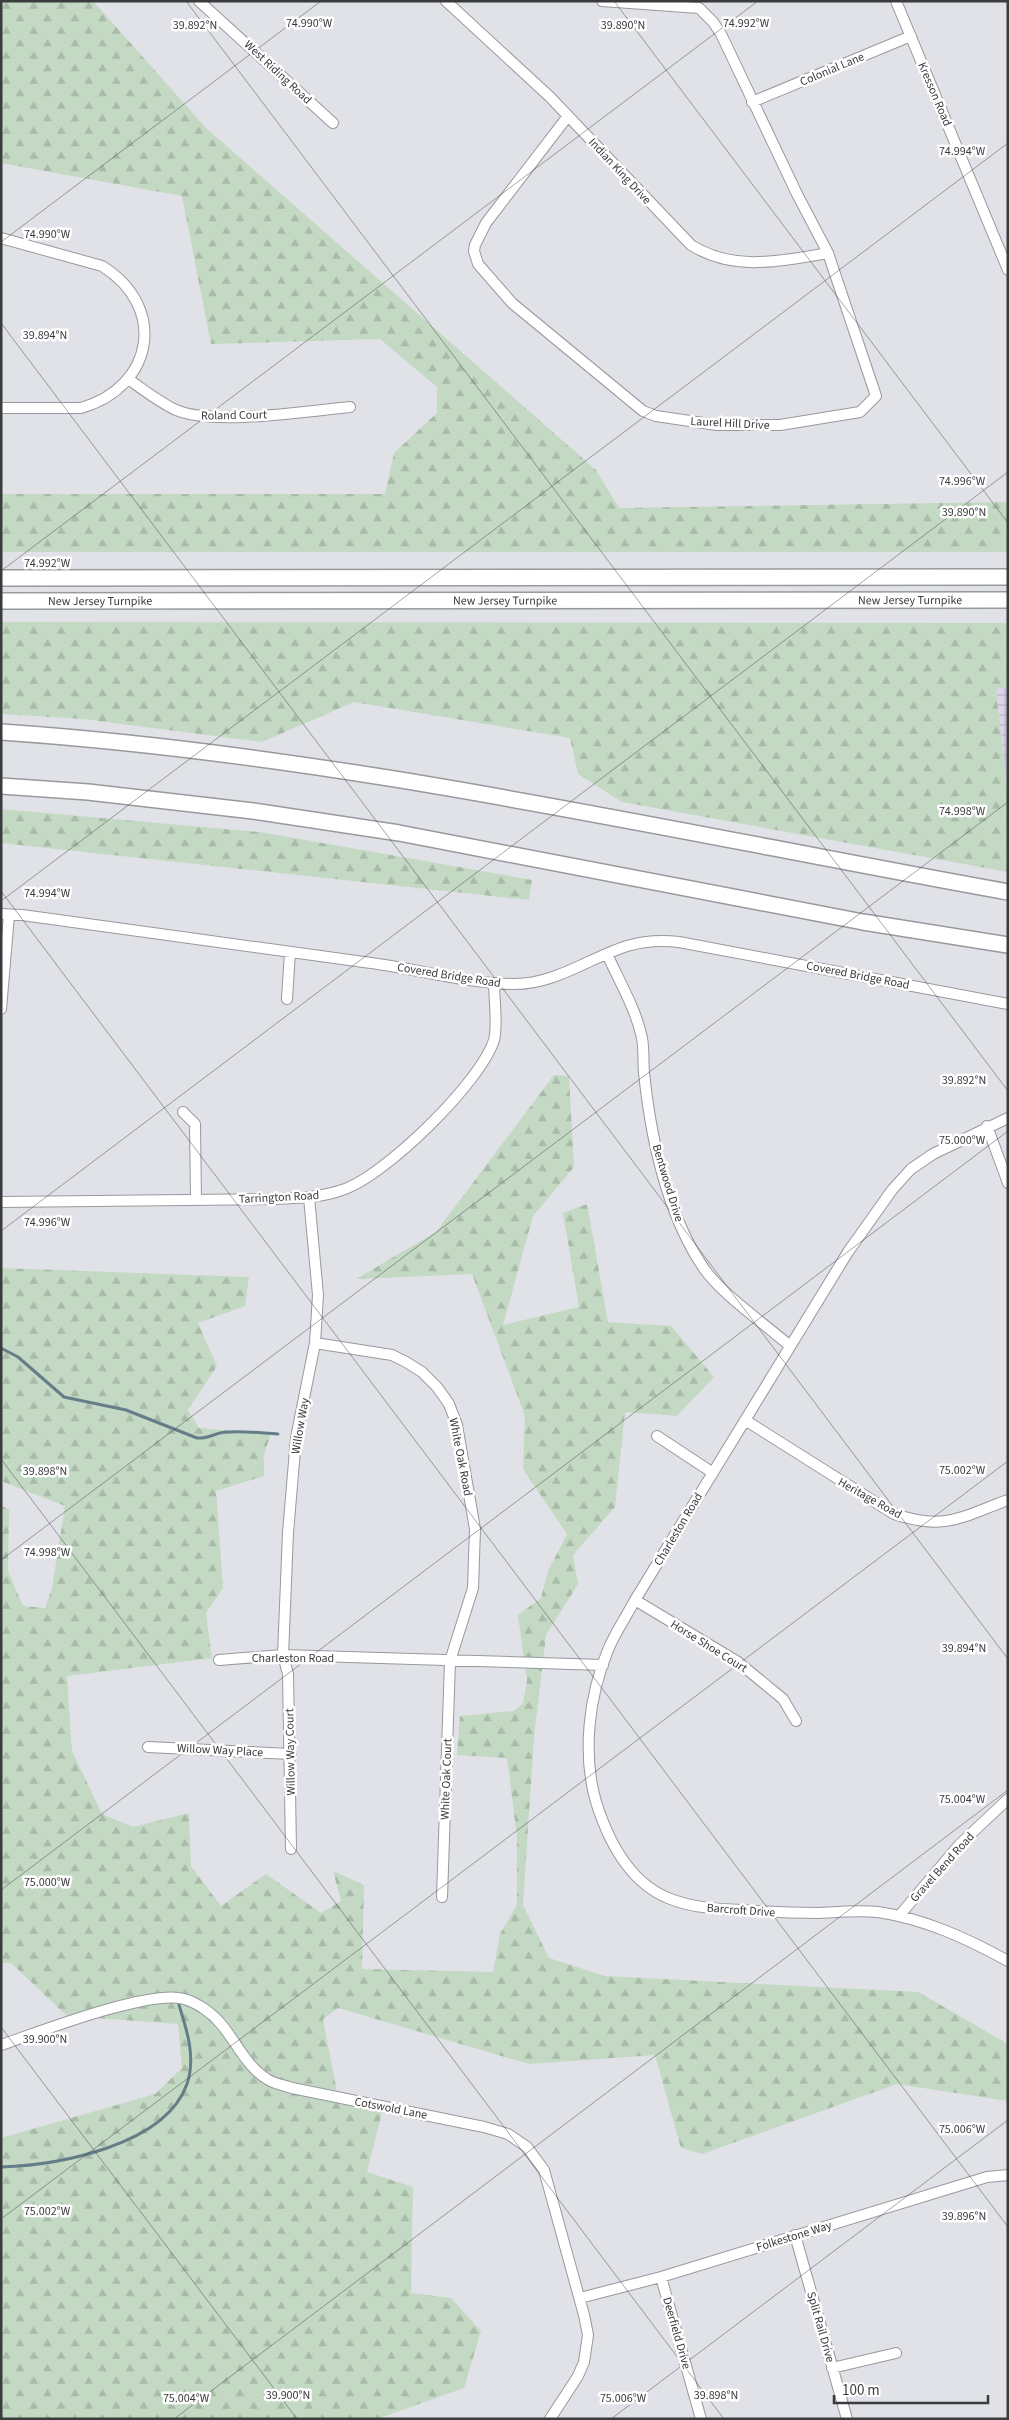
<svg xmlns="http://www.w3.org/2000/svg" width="1009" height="2420" viewBox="0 0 1009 2420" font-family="'Source Sans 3',sans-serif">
  <defs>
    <pattern id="industrial-grid" width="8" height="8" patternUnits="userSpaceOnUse" patternTransform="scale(1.25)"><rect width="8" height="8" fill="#dcd4ea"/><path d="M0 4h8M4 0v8" fill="none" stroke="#beb7ca"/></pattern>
    <pattern id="forest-firs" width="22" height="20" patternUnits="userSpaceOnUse" patternTransform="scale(1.25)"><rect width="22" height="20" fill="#c3d9c3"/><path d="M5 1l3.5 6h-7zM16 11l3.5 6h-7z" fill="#a8bba8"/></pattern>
  </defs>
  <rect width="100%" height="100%" fill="#e1e2e7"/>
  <path fill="url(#industrial-grid)" d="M1008 687V796L996 689Z"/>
  <path fill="url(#forest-firs)" d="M1 1H93L206 128 596 470 619 508 1008 502V552H1V494H385L394 453 437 413V387L380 339 211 344 182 196 1 163Z
    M1 622 1008 623V687L996 689 1008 796V872L622 802 578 774 570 738 354 702 262 742 83 719 1 714Z
    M1 809 260 832 532 880 529 900 1 843Z
    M554 1075 569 1076 574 1167 533 1216 503 1325 579 1307 563 1213 587 1204 608 1322 671 1326 714 1377 677 1416 625 1412 615 1507 573 1555 578 1584 546 1635 534 1737 523 1905 549 1958 605 1976 918 1992 1008 2044V2101L897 2084 702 2154 681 2148 655 2055 529 2064 338 2008 323 2019 339 2102 382 2112 367 2172 413 2187 411 2293 451 2298 481 2331 464 2388 377 2419H1V2138L155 2094 182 2068 178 2024 67 2016 11 1963H1V1505L9 1510 8 1571 23 1606 45 1608 52 1588 65 1506 1 1481V1268L249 1277 245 1306 198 1323 217 1366 188 1410 199 1428 271 1434 264 1454V1476L216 1491 223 1588 206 1613 212 1658 67 1676 72 1751 102 1814 133 1827 189 1813 191 1866 221 1906 266 1874 321 1913 341 1901 333 1871 364 1885 362 1969 493 1972 500 1934 517 1905V1837L507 1758 457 1755 460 1716 514 1711 523 1703 527 1681 518 1615 541 1598 548 1571 567 1534 523 1469 525 1416 472 1274 356 1279 436 1232Z"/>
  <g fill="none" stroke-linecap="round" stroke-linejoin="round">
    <path stroke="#657d89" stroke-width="3" d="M1 1348 18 1357 64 1397 126 1410 197 1438C206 1439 212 1435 220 1433 239 1430 259 1433 278 1434
      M1 2167C58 2165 165 2146 187 2084 196 2058 187 2030 179 2005"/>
    <g stroke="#97999d" stroke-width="12">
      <path id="minor" d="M199 1 333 123
        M446 1 550 97 691 245C734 272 781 261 828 253
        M896 1 1008 270
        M752 102 911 36
        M568 116 486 223 475 245 474 251 478 264 512 303 643 411 656 416 717 425H780L860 412 876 396 828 253 797 194 721 34 713 22 699 8 602 1
        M1 238 102 266C168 307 154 387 81 408H1
        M128 379C144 390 159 402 176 410 213 426 308 411 350 407
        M1 914 22 915C138 931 255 947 371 963 417 969 465 983 513 984 554 985 589 958 627 946 644 941 661 940 679 942L1008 1004
        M607 954C619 981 636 1009 642 1038 644 1049 643 1061 644 1073 651 1139 666 1214 705 1270 724 1296 765 1324 790 1346
        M287 999 290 952
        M1 1009 9 915
        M183 1112 195 1124 196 1200
        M1008 1118 933 1154 911 1169 892 1190 848 1252 635 1600C626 1617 615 1633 608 1650 589 1696 582 1753 596 1802 608 1840 629 1882 668 1898 692 1908 718 1909 742 1910 768 1912 793 1913 818 1913 837 1912 859 1910 878 1912 925 1919 966 1938 1008 1961
        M987 1126 1008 1183
        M1 1202 271 1199C294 1198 320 1198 342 1190 384 1177 481 1082 494 1040 498 1026 494 999 494 983
        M315 1343 392 1355 406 1362 422 1372 437 1387 449 1404 457 1425 475 1529 473 1588 450 1661 442 1897
        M745 1420 894 1514C945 1531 961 1517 1008 1500
        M657 1436 713 1473
        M635 1600 738 1662 783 1699 796 1721
        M219 1660 283 1655 603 1665
        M148 1747 291 1754
        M291 1849 288 1674 283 1655 288 1533 296 1438 315 1343 318 1295 309 1197
        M899 1916 959 1845 1008 1799
        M1 2045C39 2032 150 1989 184 1999 198 2003 212 2013 221 2024 237 2043 246 2066 267 2079 274 2084 284 2085 292 2088L484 2127 508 2134 527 2147 544 2170 584 2315 588 2335 584 2362 578 2376 550 2419
        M795 2235 847 2419
        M661 2277 701 2419
        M580 2298 661 2277 987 2177 1008 2175
        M832 2368 896 2353"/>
    </g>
    <g stroke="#97999d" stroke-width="18">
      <g id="highway">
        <path d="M1 578 1008 577"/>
        <path id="s1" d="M1 601 1008 600"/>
        <path d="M1 732C341 755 674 832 1008 892"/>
        <path d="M1 786 88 792 253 811 399 833 863 922 1008 945"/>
      </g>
    </g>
    <use href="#minor" stroke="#fff" stroke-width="10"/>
    <use href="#highway" stroke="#fff" stroke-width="15"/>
  </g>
  <path fill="none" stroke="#3a3b3d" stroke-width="1" stroke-opacity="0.45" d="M186 1 1008 1091M614 1 1008 523M1 242 321 1M1 323 1008 1659M1 571 758 1M1 891 1008 2227M1 901 1008 143M1 1231 1008 472M1 1459 724 2419M1 1560 1008 802M1 1890 1008 1131M1 2027 297 2419M1 2219 1008 1461M174 2419 1008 1790M611 2419 1008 2120"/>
  <g text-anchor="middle" stroke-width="5" stroke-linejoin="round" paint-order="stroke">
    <g font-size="12" fill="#3a3b3d" stroke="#fff">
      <text transform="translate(832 69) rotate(-23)" y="4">Colonial Lane</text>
      <text transform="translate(278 72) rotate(43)" y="4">West Riding Road</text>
      <text transform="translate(935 94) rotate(67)" y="4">Kresson Road</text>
      <text transform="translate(620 171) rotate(47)" y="4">Indian King Drive</text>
      <text transform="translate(234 415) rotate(-1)" y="4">Roland Court</text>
      <text transform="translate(730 423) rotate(3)" y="4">Laurel Hill Drive</text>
      <text dy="4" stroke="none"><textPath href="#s1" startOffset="99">New Jersey Turnpike</textPath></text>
      <text dy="4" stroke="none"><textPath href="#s1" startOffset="504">New Jersey Turnpike</textPath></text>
      <text dy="4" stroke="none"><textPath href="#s1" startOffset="909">New Jersey Turnpike</textPath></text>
      <text transform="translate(449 975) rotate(9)" y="4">Covered Bridge Road</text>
      <text transform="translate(858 975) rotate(11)" y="4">Covered Bridge Road</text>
      <text transform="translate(668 1183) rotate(73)" y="4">Bentwood Drive</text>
      <text transform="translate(279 1197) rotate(-3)" y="4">Tarrington Road</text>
      <text transform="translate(300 1426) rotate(-80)" y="4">Willow Way</text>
      <text transform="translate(461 1457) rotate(79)" y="4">White Oak Road</text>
      <text transform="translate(870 1498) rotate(29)" y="4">Heritage Road</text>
      <text transform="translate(678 1529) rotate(-59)" y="4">Charleston Road</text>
      <text transform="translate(709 1646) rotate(32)" y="4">Horse Shoe Court</text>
      <text x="293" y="1662">Charleston Road</text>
      <text transform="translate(220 1750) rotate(3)" y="4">Willow Way Place</text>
      <text transform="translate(290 1752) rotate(-91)" y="4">Willow Way Court</text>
      <text transform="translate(446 1779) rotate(-88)" y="4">White Oak Court</text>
      <text transform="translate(942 1867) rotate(-48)" y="4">Gravel Bend Road</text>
      <text transform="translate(741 1910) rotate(4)" y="4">Barcroft Drive</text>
      <text transform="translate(391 2108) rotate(11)" y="4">Cotswold Lane</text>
      <text transform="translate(794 2236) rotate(-17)" y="4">Folkestone Way</text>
      <text transform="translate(821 2327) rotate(74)" y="4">Split Rail Drive</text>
      <text transform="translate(677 2333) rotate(74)" y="4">Deerfield Drive</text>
    </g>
  </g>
  <g font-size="12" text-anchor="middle" fill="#3a3b3d" stroke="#fff" stroke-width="5" stroke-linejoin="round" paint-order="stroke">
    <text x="309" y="27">74.990°W</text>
    <text x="746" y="27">74.992°W</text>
    <text x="195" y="29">39.892°N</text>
    <text x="623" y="29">39.890°N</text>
    <text x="962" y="155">74.994°W</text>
    <text x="47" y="238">74.990°W</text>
    <text x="45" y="339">39.894°N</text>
    <text x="962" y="485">74.996°W</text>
    <text x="964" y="516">39.890°N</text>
    <text x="47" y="567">74.992°W</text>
    <text x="962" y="815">74.998°W</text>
    <text x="47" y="897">74.994°W</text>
    <text x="964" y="1084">39.892°N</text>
    <text x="962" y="1144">75.000°W</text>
    <text x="47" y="1226">74.996°W</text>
    <text x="962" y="1474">75.002°W</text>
    <text x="45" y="1475">39.898°N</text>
    <text x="47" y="1556">74.998°W</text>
    <text x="964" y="1652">39.894°N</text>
    <text x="962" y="1803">75.004°W</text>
    <text x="47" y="1886">75.000°W</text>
    <text x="45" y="2043">39.900°N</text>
    <text x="962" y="2133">75.006°W</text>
    <text x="47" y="2215">75.002°W</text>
    <text x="964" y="2220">39.896°N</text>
    <text x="288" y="2399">39.900°N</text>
    <text x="716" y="2399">39.898°N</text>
    <text x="186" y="2402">75.004°W</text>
    <text x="623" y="2402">75.006°W</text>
  </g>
  <rect width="1009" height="2420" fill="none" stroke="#3a3b3d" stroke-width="5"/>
  <path d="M834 2395v8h154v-8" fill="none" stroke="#3a3b3d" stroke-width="2.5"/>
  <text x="842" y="2395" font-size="15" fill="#3a3b3d" stroke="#ffffff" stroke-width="4" paint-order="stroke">100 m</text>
</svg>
